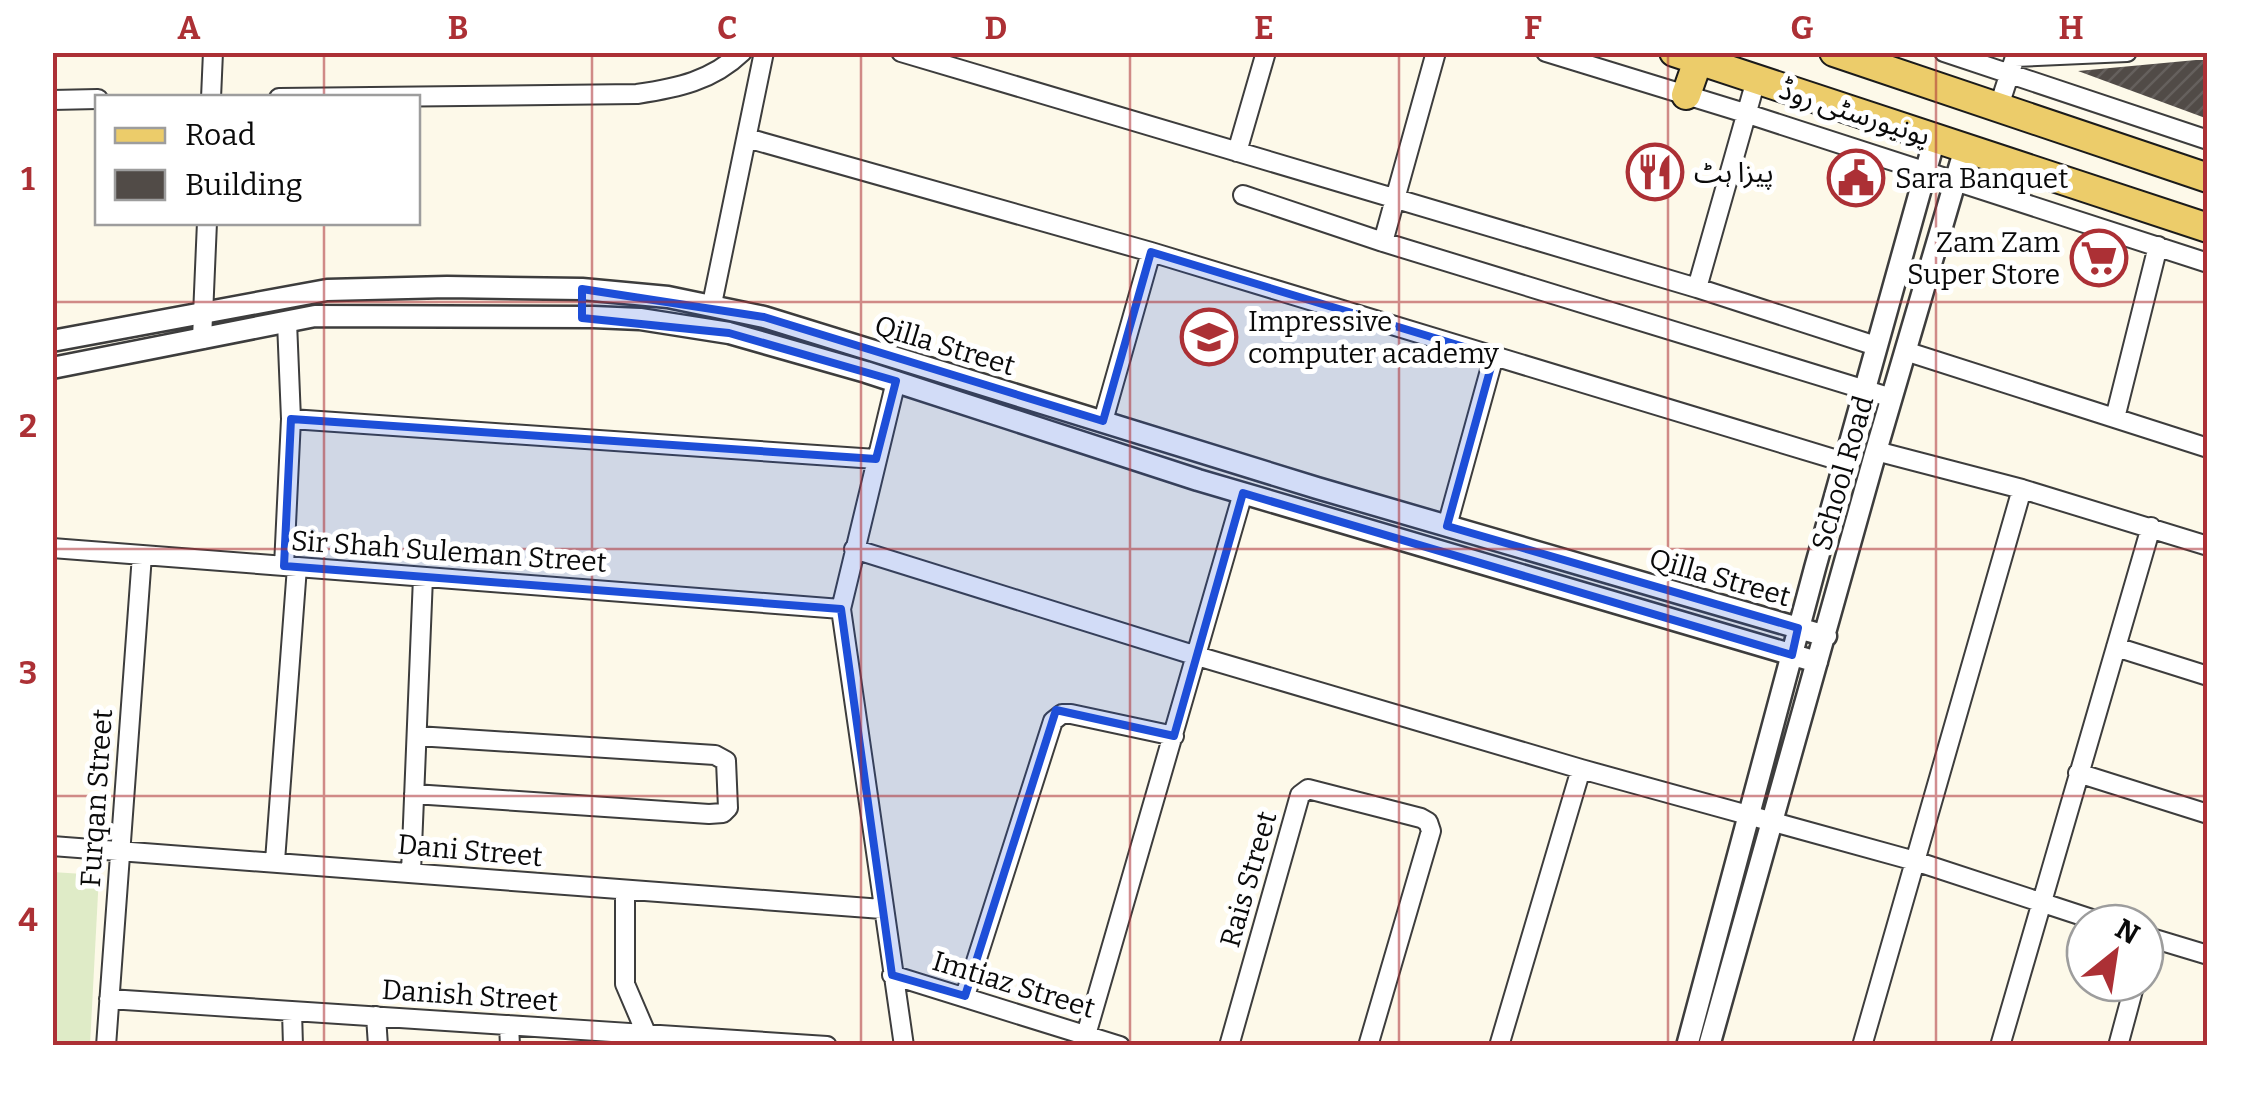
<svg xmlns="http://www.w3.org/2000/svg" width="2260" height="1098" viewBox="0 0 2260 1098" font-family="Bitter,'Noto Sans Arabic',serif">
  <defs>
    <pattern id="building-hatch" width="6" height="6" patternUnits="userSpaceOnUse" patternTransform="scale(2.5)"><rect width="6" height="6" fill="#514b47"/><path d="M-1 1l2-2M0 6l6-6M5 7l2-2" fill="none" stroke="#65605d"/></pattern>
  </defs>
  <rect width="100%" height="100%" fill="#fdf9e9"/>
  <path fill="#dfebc7" d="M52 872 99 875 90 1045H53Z"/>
  <path fill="url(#building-hatch)" d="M2208 60V119L2078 71 2196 60Z"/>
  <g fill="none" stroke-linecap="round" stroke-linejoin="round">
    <g stroke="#3d3d3d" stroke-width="22">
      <path id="minor" d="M901 52 1697 288 1876 346
        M1546 52 1748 114 2208 263
        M1944 52 2208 140
        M211 98 213 52
        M279 98 637 94C677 88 712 81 742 52
        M52 100 98 99
        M1998 109 2015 57 2127 52
        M747 138 1151 252 1844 462
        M1237 152 1266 52
        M1243 195 1383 242 1892 398
        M1383 242 1436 52
        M1697 288 1756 80
        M712 304 764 52
        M202 339 207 222
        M1905 351 2208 448
        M896 381 841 609 904 1046
        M2115 418 2158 246
        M291 419 876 459
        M1103 421 1151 252
        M1876 451 2022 489 2208 546
        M1447 526 1494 356
        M52 548 841 609
        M854 549 1197 656 1581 769 1915 861 2104 923
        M284 566 291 419 287 322
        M2116 647 2208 676
        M2078 773 2208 814
        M414 794 709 814 723 813 728 808 726 761 715 755 417 736
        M52 846 882 909
        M275 861 297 567
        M411 872 423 577
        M625 892V984L649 1040
        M2145 936 2208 955
        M892 975 1120 1046
        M965 996 1053 721 1062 714H1071L1174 736
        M109 999 827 1046
        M292 1011 293 1046
        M376 1016 378 1046
        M509 1025 510 1046
        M1086 1035 1243 493
        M106 1046 142 555
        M1229 1046 1300 795 1308 789 1421 818 1428 822 1431 831 1368 1046
        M1499 1046 1581 769
        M1862 1046 2022 489
        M2000 1046 2151 527
        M2118 1046 2135 983"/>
    </g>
    <g stroke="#3d3d3d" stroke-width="25">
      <path id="tertiary" d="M52 341 327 290 447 287 582 289 668 297 764 317 1317 488 1826 636
        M52 368 315 316 593 317 640 319 729 333 866 372 1198 480 1817 662
        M1687 1046 1815 568 1935 138
        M1709 1046 1876 451 1965 148"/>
    </g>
    <g stroke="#1b1b1b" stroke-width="32">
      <path id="primary" d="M1674 52 2208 228
        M1834 52 2208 178
        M1686 95 1701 52"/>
    </g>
    <use href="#minor" stroke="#fff" stroke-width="18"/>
    <use href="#tertiary" stroke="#fff" stroke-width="20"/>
    <use href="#primary" stroke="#eccc6a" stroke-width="28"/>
  </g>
  <path fill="#1d4ed8" fill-opacity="0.2" stroke="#1d4ed8" stroke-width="8" stroke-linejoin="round" d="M1151 252 1494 356 1447 526 1798 628 1792 655 1243 493 1174 736 1056 710 965 996 892 975 841 609 284 566 291 419 876 459 896 381 729 333 582 318V289L764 317 1103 421Z"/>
  <path fill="none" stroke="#ac3035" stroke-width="2.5" stroke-opacity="0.55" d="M324 52V98M592 52V1046M861 52V1046M1130 52V1046M1399 52V1046M1668 52V1046M1936 52V1046M324 222V1046M52 302H2208M52 549H2208M52 796H2208"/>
  <defs>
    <g id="restaurant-ring" transform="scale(2.875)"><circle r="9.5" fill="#fff" stroke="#ac3035" stroke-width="1.5"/><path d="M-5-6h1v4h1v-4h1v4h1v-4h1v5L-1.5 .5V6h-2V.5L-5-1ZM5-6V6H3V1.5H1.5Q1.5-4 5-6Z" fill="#ac3035"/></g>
    <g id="civic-ring" transform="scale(2.875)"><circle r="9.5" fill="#fff" stroke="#ac3035" stroke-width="1.5"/><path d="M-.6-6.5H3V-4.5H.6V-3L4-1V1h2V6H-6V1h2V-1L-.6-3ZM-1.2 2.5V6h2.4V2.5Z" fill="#ac3035"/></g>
    <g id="supermarket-ring" transform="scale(2.875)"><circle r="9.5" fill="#fff" stroke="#ac3035" stroke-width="1.5"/><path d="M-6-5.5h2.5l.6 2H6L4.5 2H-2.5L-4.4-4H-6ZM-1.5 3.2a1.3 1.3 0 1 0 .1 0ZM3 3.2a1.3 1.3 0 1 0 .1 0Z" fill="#ac3035"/></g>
    <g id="school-ring" transform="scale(2.875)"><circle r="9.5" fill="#fff" stroke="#ac3035" stroke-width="1.5"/><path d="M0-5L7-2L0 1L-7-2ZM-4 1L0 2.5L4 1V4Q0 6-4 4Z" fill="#ac3035"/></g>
  </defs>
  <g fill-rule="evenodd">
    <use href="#restaurant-ring" x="1655" y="172"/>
    <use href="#civic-ring" x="1856" y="178"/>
    <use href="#supermarket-ring" x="2099" y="258"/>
    <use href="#school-ring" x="1209" y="337"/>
  </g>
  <g text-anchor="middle" stroke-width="10" stroke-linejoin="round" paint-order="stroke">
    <g font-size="28" fill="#0a0a0a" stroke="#fff">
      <text transform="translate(1855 112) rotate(18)" y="10">یونیورسٹی روڈ</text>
      <text transform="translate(945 345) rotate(17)" y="10">Qilla Street</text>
      <text transform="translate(1842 473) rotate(-74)" y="10">School Road</text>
      <text transform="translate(449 551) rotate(4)" y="10">Sir Shah Suleman Street</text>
      <text transform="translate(1720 577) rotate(16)" y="10">Qilla Street</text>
      <text transform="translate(96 798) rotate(-86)" y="10">Furqan Street</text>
      <text transform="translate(470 850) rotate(5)" y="10">Dani Street</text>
      <text transform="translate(1248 879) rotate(-74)" y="10">Rais Street</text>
      <text transform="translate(1014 984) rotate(17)" y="10">Imtiaz Street</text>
      <text transform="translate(470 995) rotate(4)" y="10">Danish Street</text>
    </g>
    <g font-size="28" fill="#0a0a0a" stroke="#fff" text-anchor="start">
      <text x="1694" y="182">پیزا ہٹ</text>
      <text x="1895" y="188">Sara Banquet</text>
      <text x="2060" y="252" text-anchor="end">Zam Zam<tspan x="2060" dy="32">Super Store</tspan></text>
      <text x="1248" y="331">Impressive<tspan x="1248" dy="32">computer academy</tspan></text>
    </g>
  </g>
  <rect width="2260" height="1098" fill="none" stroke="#ffffff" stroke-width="110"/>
  <rect x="95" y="95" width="325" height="130" fill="#ffffff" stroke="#9d9d9d" stroke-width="2.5"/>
  <rect x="115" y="128" width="50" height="15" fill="#eccc6a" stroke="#9d9d9d" stroke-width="2.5"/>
  <text x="185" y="145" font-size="30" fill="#0a0a0a">Road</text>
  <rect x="115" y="170" width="50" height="30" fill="#514b47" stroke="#9d9d9d" stroke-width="2.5"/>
  <text x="185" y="195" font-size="30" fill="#0a0a0a">Building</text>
  <g transform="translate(2115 953) rotate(30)"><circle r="48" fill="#ffffff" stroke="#9d9d9d" stroke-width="2.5"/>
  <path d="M0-8L18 38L0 25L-18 38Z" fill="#ac3035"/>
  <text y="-15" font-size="28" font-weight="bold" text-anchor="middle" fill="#0a0a0a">N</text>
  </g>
  <rect x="55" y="55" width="2150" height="988" fill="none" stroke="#ac3035" stroke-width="4"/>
  <g font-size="32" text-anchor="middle" font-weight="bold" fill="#ac3035">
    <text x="189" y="39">A</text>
    <text x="458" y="39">B</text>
    <text x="727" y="39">C</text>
    <text x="996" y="39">D</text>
    <text x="1264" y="39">E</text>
    <text x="1533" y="39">F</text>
    <text x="1802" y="39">G</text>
    <text x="2071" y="39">H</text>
    <text x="28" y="190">1</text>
    <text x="28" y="437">2</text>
    <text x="28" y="684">3</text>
    <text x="28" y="931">4</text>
  </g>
</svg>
